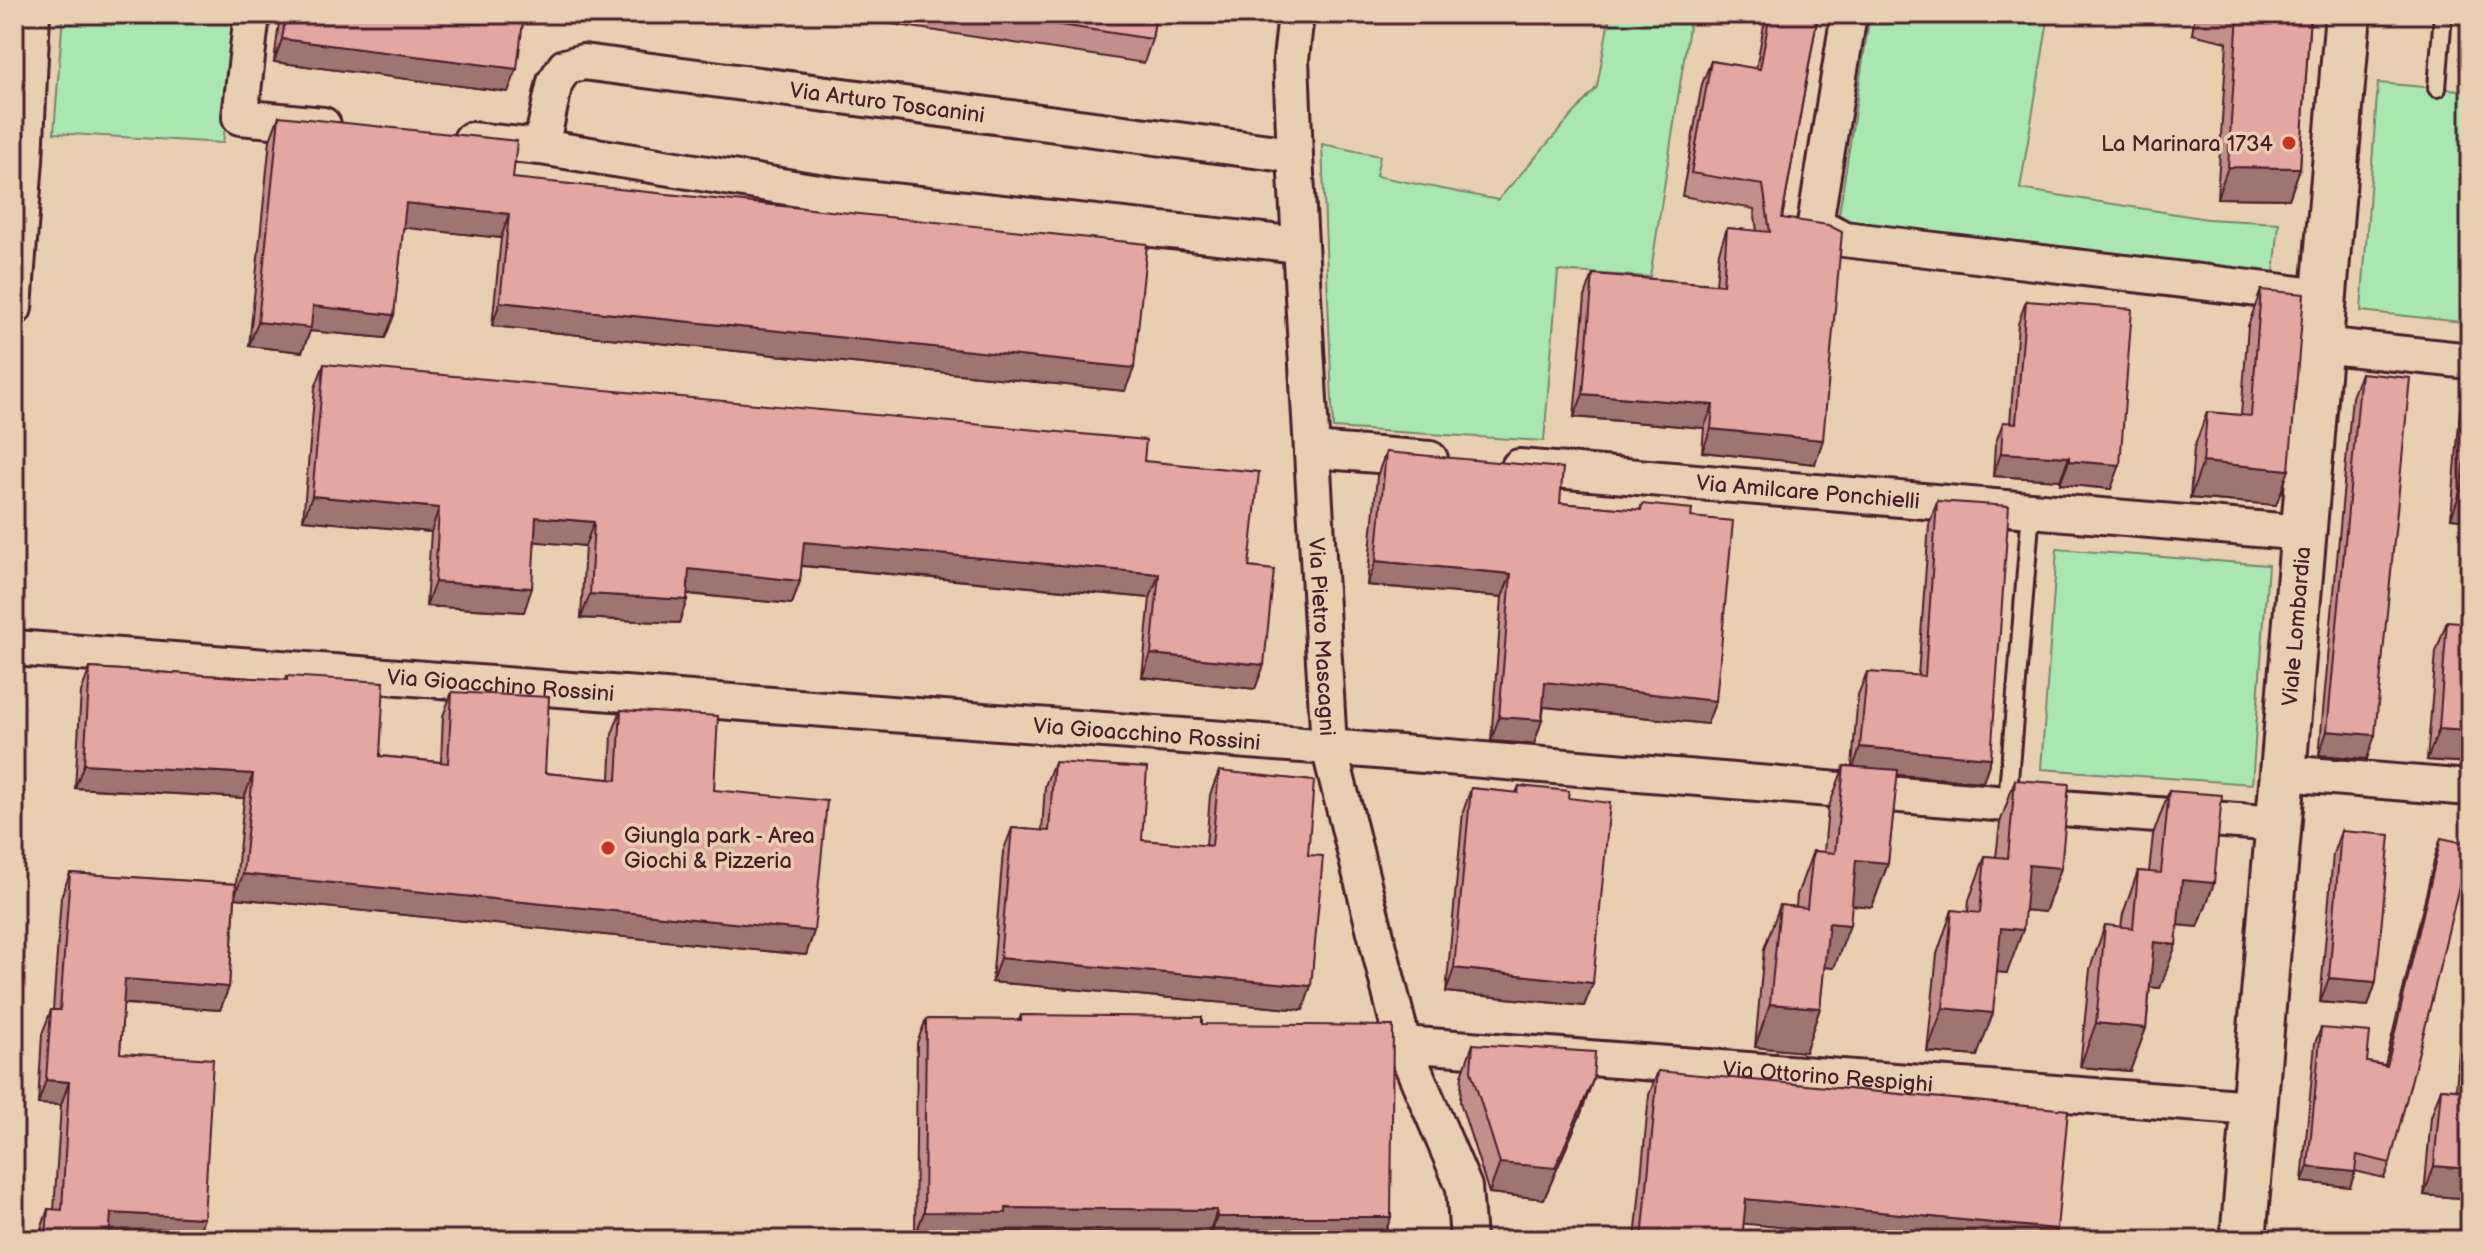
<svg xmlns="http://www.w3.org/2000/svg" width="2484" height="1254" viewBox="0 0 2484 1254" font-family="'Balsamiq Sans',sans-serif">
  <rect width="100%" height="100%" fill="#e8cfb0"/>
  <filter id="ink" filterUnits="userSpaceOnUse"><feTurbulence type="fractalNoise" baseFrequency=".0125" numOctaves="2"/><feDisplacementMap in="SourceGraphic" scale="16" xChannelSelector="R" yChannelSelector="G"/><feConvolveMatrix kernelMatrix="1 2 1 2 8 2 1 2 1" color-interpolation-filters="sRGB"/></filter>
  <g filter="url(#ink)">
    <path fill="#a8e8b0" stroke="#79846e" stroke-width="2" d="M63 14H240L223 143 54 133Z
      M1610 14H1691L1650 277 1558 271 1544 441 1333 428 1322 144 1380 156 1376 176 1498 200 1597 87Z
      M1870 14H2049L2020 189 2207 219 2279 223 2274 275 1865 235 1839 214Z
      M2378 83 2470 91V323L2361 311Z
      M2057 549 2268 565 2252 784 2041 769Z"/>
    <g fill="none" stroke-linecap="round" stroke-linejoin="round">
      <g stroke="#4a1f2b" stroke-width="22">
        <path id="lane" d="M2437 88 2443 14
          M2007 804 2031 510"/>
      </g>
      <g stroke="#4a1f2b" stroke-width="40">
        <g id="street">
          <path d="M252 14 240 117 323 125"/>
          <path id="s1" d="M1296 14 1291 59 1295 157 1329 747 1403 1044 1464 1187 1468 1240"/>
          <path d="M1849 14 1815 224 1844 239 2324 297"/>
          <path d="M471 140 541 147 836 195 1300 245"/>
          <path id="s2" d="M541 147 555 82 565 67 583 62 1277 153 1295 157"/>
          <path d="M14 308 25 160 32 14"/>
          <path d="M2320 345 2470 361"/>
          <path d="M1312 450 1430 459"/>
          <path id="s3" d="M1519 467 2304 533"/>
          <path id="s4" d="M14 648 1329 747 2007 804 2279 824"/>
          <path d="M2283 773 2470 788"/>
          <path id="s5" d="M1403 1044 2254 1108"/>
        </g>
      </g>
      <g stroke="#4a1f2b" stroke-width="50">
        <g id="secondary">
          <path id="s6" d="M2243 1240 2348 14"/>
        </g>
      </g>
      <use href="#lane" stroke="#e8cfb0" stroke-width="16"/>
      <use href="#street" stroke="#e8cfb0" stroke-width="34"/>
      <use href="#secondary" stroke="#e8cfb0" stroke-width="44"/>
    </g>
    <path fill="#c2908a" stroke="#4a1f2b" stroke-width="2" d="M280 14H524L508 92 274 62Z
      M827 14H1156L1152 39 1144 63Z
      M1766 14H1818L1782 218 1815 464 1702 452 1704 428 1574 417 1585 297 1593 274 1716 284 1719 252 1727 228 1757 231 1754 209 1682 196 1702 84 1711 61 1756 69Z
      M2195 14H2310L2300 168 2289 199 2217 198 2227 42 2192 34Z
      M279 116 1125 391 492 326 501 238 403 227 394 315 385 338 310 331 302 352 249 346 270 140Z
      M2261 290 2276 505 2190 498 2194 448 2207 412 2241 415 2248 326Z
      M2026 301 2111 489 2060 484V480L1993 476 1995 445 2003 422 2010 423 2018 324Z
      M324 364 1144 461 1249 567 1255 689 1142 677 1150 598 801 566 800 581 792 604 687 594 679 623 581 618 585 546 535 541 524 612 426 606 431 532 303 520 315 388Z
      M2361 373 2367 759 2319 755 2352 397Z
      M2470 383V520L2451 518 2460 411Z
      M1386 452 1560 503 1640 510 1642 504 1691 517 1707 724 1544 707 1542 720 1534 744 1491 741 1502 597 1367 585 1377 476Z
      M1937 501 1991 758 1983 782 1897 775 1888 863 1872 907 1852 905 1834 968 1824 967 1820 1008 1805 1052 1755 1047 1764 949 1780 905 1796 907 1797 895 1813 851 1824 852 1828 809 1844 766H1852L1858 695 1867 672 1918 676 1929 525Z
      M2447 621 2469 763 2427 760 2436 652Z
      M90 668 286 680 287 676 380 756 441 762 443 716 452 692 545 773 610 779 612 734 621 710 714 790 814 931 806 955 235 898 229 987 220 1010 123 1004 120 1053 204 1218 196 1240H161L110 1237 109 1240H39L40 1233 48 1209 54 1210 61 1105 38 1104 42 1034 51 1010H53L61 897 70 873 236 884 244 798 75 788 81 692Z
      M1054 762 1142 840 1206 846 1210 795 1219 771 1308 855 1303 1010 992 982 1003 852 1012 828 1042 831 1045 786Z
      M2015 780 2061 868 2045 912 2025 910 2007 973 1997 972 1977 1056 1927 1052 1937 954 1952 910 1968 912 1969 900 1985 856 1996 857 2000 823Z
      M1519 786 1568 798 1593 983 1584 1006 1446 992 1463 812 1471 788 1516 793Z
      M2169 791 2214 883 2198 927 2178 925 2160 988 2150 987 2146 1028 2130 1071 2080 1067 2090 969 2105 925 2121 927 2123 914 2138 871 2149 872 2153 835Z
      M2341 831 2376 982 2368 1006 2320 1002 2333 854Z
      M2441 838 2390 1163 2384 1178 2355 1171 2350 1187 2302 1182 2315 1043 2321 1028 2367 1062 2385 1065 2436 853Z
      M2470 963V1199L2424 1195 2431 1117 2441 1088 2456 1089 2465 976Z
      M1021 1015 1202 1024 1391 1217 1382 1240H1209V1234L999 1232 997 1236H915L917 1043 926 1019 1019 1020Z
      M1473 1044 1582 1111 1544 1199 1489 1193 1460 1102 1462 1075Z
      M1658 1071 2057 1229 2053 1240H1914L1743 1223 1742 1240H1635L1649 1095Z"/>
    <path fill="#9e7570" stroke="#4a1f2b" stroke-width="2" d="M282 39 517 69 508 92 274 62Z
      M2228 167 2300 168 2289 199 2217 198Z
      M406 203 509 214 501 238 397 227Z
      M500 302 1134 368 1125 391 492 326Z
      M313 306 394 315 385 338 310 331 302 352 249 346 258 322Z
      M1583 394 1713 405 1704 428 1574 417Z
      M1711 429 1823 440 1815 464 1702 452Z
      M2001 453 2069 457 2060 480 1993 476Z
      M2069 461 2120 465 2111 489 2060 484Z
      M2203 462 2289 470 2276 505 2190 498Z
      M2462 487 2470 488V520L2451 518Z
      M312 496 439 508 431 532 303 520Z
      M536 517 594 522 585 546 528 541Z
      M804 542 1159 574 1150 598 795 565Z
      M1376 561 1511 574 1502 597 1367 585Z
      M689 569 800 581 792 604 680 593Z
      M435 582 532 588 524 612 426 606Z
      M590 594 687 600 679 623 581 618Z
      M1151 654 1264 665 1255 689 1142 677Z
      M1545 682 1716 701 1707 724 1537 706Z
      M1499 717 1542 720 1534 744 1491 741Z
      M2439 729 2470 731 2469 763 2427 760Z
      M2327 731 2375 735 2367 759 2319 755Z
      M1860 747 1991 758 1983 782 1852 771Z
      M84 764 253 774 244 798 75 788Z
      M1856 860 1888 863 1872 907 1841 904Z
      M2029 865 2061 868 2045 912 2013 909Z
      M243 874 814 931 806 955 234 898Z
      M2182 880 2214 883 2198 927 2166 924Z
      M1829 923 1850 925 1834 968 1813 966Z
      M2001 928 2023 930 2007 973 1985 971Z
      M2154 942 2176 945 2160 988 2139 986Z
      M1000 958 1311 986 1303 1010 992 982Z
      M1454 968 1593 983 1584 1006 1446 992Z
      M2329 978 2376 982 2368 1006 2320 1002Z
      M125 979 229 987 220 1010 116 1003Z
      M1770 1004 1820 1008 1805 1052 1755 1047Z
      M1943 1008 1993 1013 1977 1056 1927 1052Z
      M2096 1023 2146 1028 2130 1071 2080 1067Z
      M46 1080 69 1082 61 1105 38 1104Z
      M1593 1080 1582 1111 1544 1199 1489 1193 1500 1163Z
      M2434 1166 2470 1169V1199L2424 1195Z
      M2308 1167 2355 1172 2350 1187 2302 1182Z
      M1746 1199 2057 1229 2053 1240H1914L1737 1223Z
      M1006 1208 1217 1210 1209 1234 999 1232 997 1236H915L924 1212Z
      M111 1213 204 1218 196 1240H161L102 1237Z
      M1217 1217H1391L1382 1240H1209Z"/>
    <path fill="#e1a7a0" stroke="#4a1f2b" stroke-width="2" d="M286 14H524L517 69 282 39Z
      M989 14H1156L1152 39Z
      M1770 14H1818L1782 218 1828 225 1842 232 1823 440 1711 429 1713 405 1583 394 1593 274 1723 285 1727 228 1770 232 1763 185 1691 173 1711 61 1760 69Z
      M2238 14H2310L2300 168 2228 167Z
      M279 116 517 141 513 178 1147 244 1134 368 500 302 509 214 406 203 394 315 313 306 311 328 258 322Z
      M2261 290 2304 294 2289 470 2203 462 2207 412 2251 416Z
      M2026 301 2132 309 2120 465 2069 461V457L2001 453 2003 422 2016 423Z
      M324 364 1146 440 1144 461 1259 472 1249 567 1274 570 1264 665 1151 654 1159 574 804 542 800 581 689 569 687 600 590 594 594 522 536 517 532 588 435 582 439 508 312 496Z
      M2361 373 2410 378 2375 735 2327 731Z
      M2470 393V488L2462 487Z
      M1386 452 1563 468 1560 503 1641 510 1642 504 1692 509 1691 517 1733 521 1716 701 1545 682 1542 720 1499 717 1511 574 1376 561Z
      M1937 501 2009 506 1991 758 1860 747 1867 672 1925 676Z
      M2447 621 2470 623V731L2439 729Z
      M90 668 287 680V676L384 682 380 756 448 763 452 692 549 697 545 773 617 780 621 710 718 716 714 790 827 801 814 931 243 874 253 774 84 764Z
      M1054 762 1147 768 1142 840 1212 846 1219 771 1314 781 1308 855 1323 856 1311 986 1000 958 1012 828 1049 831Z
      M1844 766 1898 770 1888 863 1856 860 1850 925 1829 923 1820 1008 1770 1004 1780 905 1807 908 1813 851 1835 853Z
      M2015 780 2069 784 2061 868 2029 865 2023 930 2001 928 1993 1013 1943 1008 1952 910 1980 913 1985 856 2008 858Z
      M1519 786 1569 791 1568 798 1610 803 1593 983 1454 968 1471 788 1518 793Z
      M2169 791 2222 795 2214 883 2182 880 2176 945 2154 942 2146 1028 2096 1023 2105 925 2133 928 2138 871 2161 873Z
      M2341 831 2390 835 2376 982 2329 978Z
      M2441 838 2469 844 2426 1024 2390 1163 2357 1155 2355 1172 2308 1167 2321 1028 2370 1032 2367 1062 2387 1066Z
      M70 873 236 884 229 987 125 979 120 1053 213 1059 204 1218 111 1213 109 1240H46L48 1209 62 1210 69 1082 46 1080 51 1010H60Z
      M1021 1015 1202 1017V1024L1393 1026 1391 1217H1217V1210L1006 1208V1213L924 1212 926 1019 1021 1020Z
      M2470 1017V1169L2434 1166 2441 1088 2464 1090Z
      M1473 1044 1595 1052 1593 1080 1555 1168 1500 1163 1471 1071Z
      M1658 1071 2068 1110 2057 1229 1746 1199 1742 1240H1642Z"/>
  </g>
  <g fill="#c8321e" stroke="#e8cfb0" stroke-width="3">
    <circle cx="2289" cy="143" r="8"/>
    <circle cx="608" cy="848" r="8"/>
  </g>
  <g text-anchor="middle" stroke-width="7" stroke-linejoin="round" paint-order="stroke">
    <g font-size="22" fill="#4a1f2b" stroke="#e8cfb0">
      <text dy="8" stroke="none"><textPath href="#s2" startOffset="410">Via Arturo Toscanini</textPath></text>
      <text dy="8" stroke="none"><textPath href="#s3" startOffset="290">Via Amilcare Ponchielli</textPath></text>
      <text dy="8" stroke="none"><textPath href="#s6" startOffset="616">Viale Lombardia</textPath></text>
      <text dy="8" stroke="none"><textPath href="#s1" startOffset="624">Via Pietro Mascagni</textPath></text>
      <text dy="8" stroke="none"><textPath href="#s4" startOffset="488">Via Gioacchino Rossini</textPath></text>
      <text dy="8" stroke="none"><textPath href="#s4" startOffset="1136">Via Gioacchino Rossini</textPath></text>
      <text dy="8" stroke="none"><textPath href="#s5" startOffset="426">Via Ottorino Respighi</textPath></text>
    </g>
    <g font-size="22" fill="#4a1f2b" stroke="#e8cfb0" text-anchor="end">
      <text x="2273" y="151">La Marinara 1734</text>
      <text x="624" y="843" text-anchor="start">Giungla park - Area<tspan x="624" dy="25">Giochi &amp; Pizzeria</tspan></text>
    </g>
  </g>
  <rect width="2484" height="1254" fill="none" stroke="#e8cfb0" stroke-width="48"/>
  <rect x="24" y="24" width="2436" height="1206" fill="none" stroke="#4a1f2b" stroke-width="3" filter="url(#ink)"/>
</svg>
